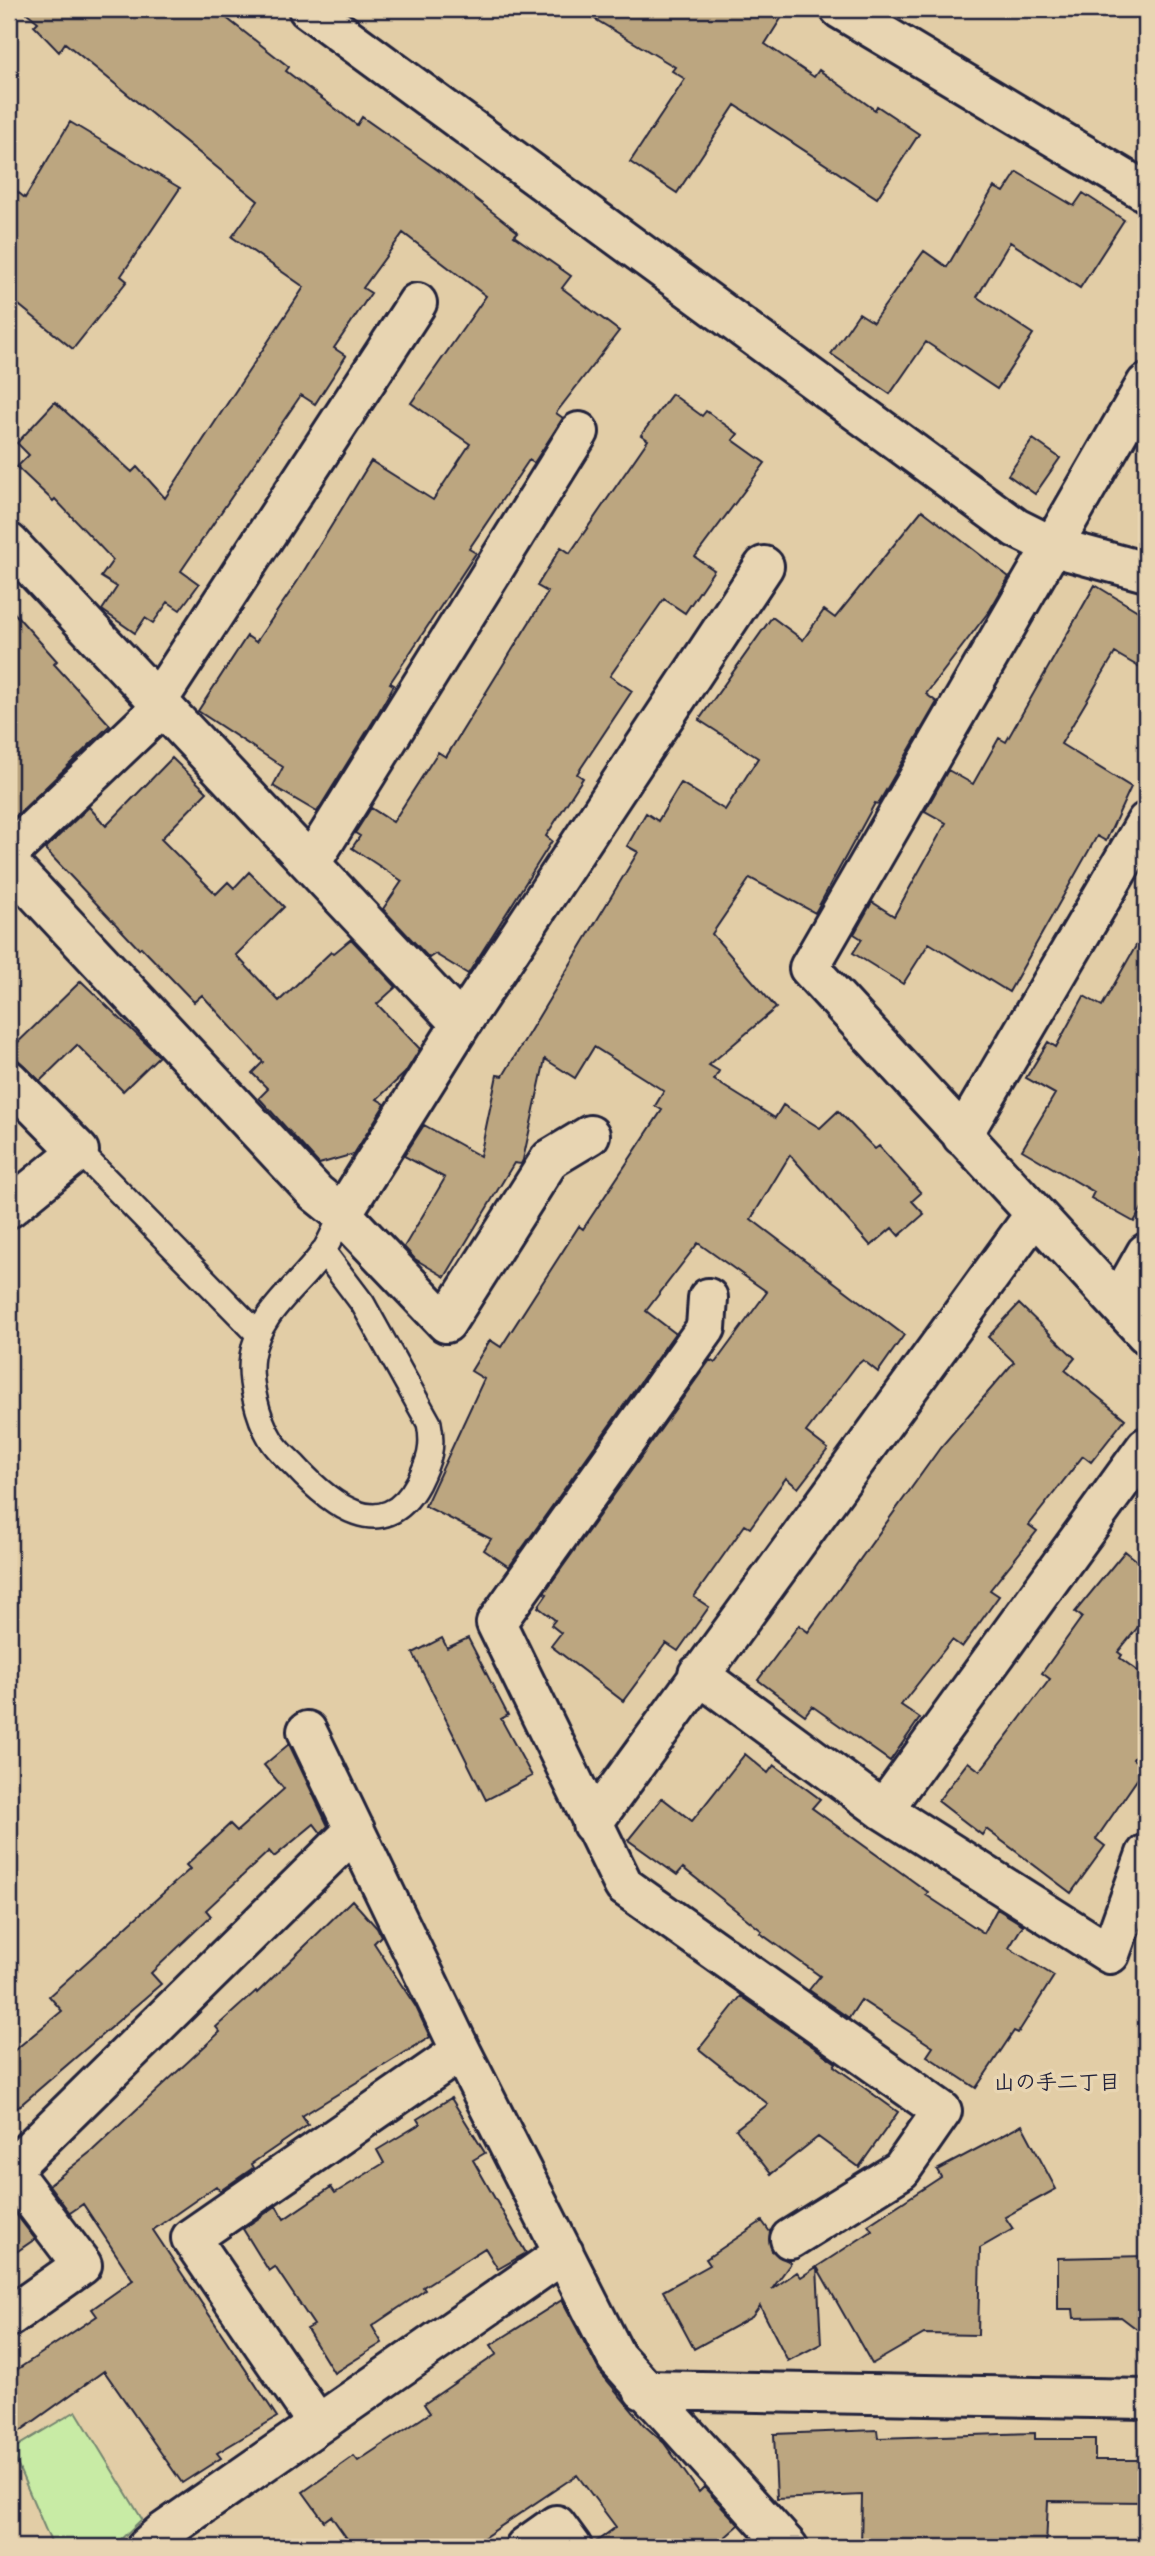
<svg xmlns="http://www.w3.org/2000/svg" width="1155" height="2556" viewBox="0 0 1155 2556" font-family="'Shantell Sans','Klee One',sans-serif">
  <rect width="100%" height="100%" fill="#e2cda6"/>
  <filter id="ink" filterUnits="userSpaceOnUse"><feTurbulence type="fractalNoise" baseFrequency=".0143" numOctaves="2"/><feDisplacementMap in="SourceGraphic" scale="14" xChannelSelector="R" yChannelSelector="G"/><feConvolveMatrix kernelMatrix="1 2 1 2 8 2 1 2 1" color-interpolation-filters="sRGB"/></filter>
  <g filter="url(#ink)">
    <path fill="#c8eba5" stroke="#758670" stroke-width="2" d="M76 2411 142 2519 113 2547H53L11 2450Z"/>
    <path fill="#bca680" stroke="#22223b" stroke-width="2" d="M22 9H215L289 67 286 71 357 125 362 117 449 178 518 232 514 236 571 276 562 288 619 331 556 413 563 418 534 463 529 460 469 549 476 553 390 683 394 685 377 715 317 812 273 786 283 767 198 711 247 636 256 642 297 582 371 461 433 500 470 444 411 403 486 296 403 233 363 288 371 293 334 348 346 356 315 404 301 395 181 571 199 584 180 610 168 602 153 623 145 618 135 633 102 610 117 587 101 577 113 560 55 499 53 501 17 467 29 455 17 443 55 402 132 472 137 467 165 498 304 287 232 237 258 201 65 43 59 52 34 26 38 22Z
      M578 9H787L765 44 814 77 819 70 875 110 877 106 919 134 877 198 735 105 677 193 630 162 685 79 672 71 675 67Z
      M70 122 180 188 121 276 127 281 73 349 9 297V185L25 198Z
      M1017 172 1074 206 1083 193 1124 220 1080 288 1010 242 977 297 1033 334 997 389 926 342 890 394 831 354 859 313 873 322 924 251 947 267 994 187 1004 192Z
      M672 394 702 416 706 411 738 434 733 440 765 463 695 557 714 570 685 613 664 599 610 676 632 691 577 774 583 778 546 836 552 841 468 974 435 954 429 958 383 909 402 881 352 848 360 836 355 833 371 808 393 822 438 752 446 757 548 592 537 586 561 547 570 553 648 440 641 435Z
      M1033 439 1060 458 1035 494 1008 475Z
      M922 510 1009 577 990 610 926 694 937 702 878 804 875 803 815 913 750 878 712 934 776 1008 709 1065 719 1071 714 1080 775 1118 783 1105 820 1128 838 1111 875 1149 879 1146 921 1193 912 1201 924 1214 899 1236 892 1228 871 1246 790 1155 751 1219 904 1335 878 1372 863 1360 856 1366 806 1432 828 1449 798 1488 786 1478 750 1528 745 1525 694 1597 709 1607 678 1651 666 1643 623 1701 551 1646 561 1633 551 1625 555 1620 538 1607 547 1594 544 1593 710 1360 715 1363 767 1292 698 1243 646 1311 675 1333 509 1567 484 1550 491 1539 425 1506 484 1379 471 1371 490 1340 501 1347 579 1226 583 1229 662 1110 655 1106 664 1091 594 1047 575 1078 545 1059 523 1160 521 1164 514 1163 445 1277 415 1259 404 1247 445 1178 404 1156 424 1125 480 1156 497 1075 503 1076 638 852 627 846 646 813 658 821 681 783 725 810 758 758 699 720 772 617 803 640 824 610 835 618Z
      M1095 585 1146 616V671L1115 653 1061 744 1131 787 1106 841 1097 836 1009 992 929 943 903 984 853 953 862 939 854 934 872 902 894 916 946 823 925 811 948 770 973 784 999 738 1006 742Z
      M9 607 57 661 54 664 110 725 15 817 9 809Z
      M172 758 207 792 161 839 216 894 228 882 234 888 249 872 284 907 236 955 279 1001 331 952 333 954 351 939 396 987 377 1004 420 1049 405 1073 377 1099 385 1104 354 1154 319 1164 259 1098 268 1089 252 1073 263 1062 202 995 194 1002 141 947 139 949 45 849 89 807 106 826Z
      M1146 928V1201L1134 1222 1091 1198 1094 1192 1022 1150 1055 1094 1026 1078 1048 1042 1056 1047 1084 996 1102 1006Z
      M81 981 159 1056 123 1091 77 1045 40 1081 9 1051Z
      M1019 1304 1075 1358 1065 1370 1125 1419 1091 1462 1083 1456 1029 1525 1037 1531 990 1590 999 1596 962 1647 952 1640 901 1705 920 1718 890 1761 812 1706 805 1715 758 1680 799 1625 808 1632 940 1448 1014 1362 988 1337Z
      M1125 1551 1146 1568V1617L1118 1652 1122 1655 1120 1658 1146 1677V1741L1133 1759 1145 1768 1096 1839 1105 1846 1071 1893 986 1829 982 1835 938 1801 968 1762 980 1771 1050 1679 1042 1673 1082 1617 1075 1612Z
      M442 1638 447 1648 468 1638 508 1715 501 1719 532 1776 486 1800 413 1653Z
      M289 1744 328 1826 321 1833 314 1824 274 1857 269 1851 206 1910 211 1916 151 1973 161 1984 9 2115V2055L62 2011 49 1996 190 1869 186 1865 230 1824 237 1831 284 1789 264 1765Z
      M745 1754 768 1773 774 1765 820 1799 812 1808 928 1892 926 1895 984 1933 997 1909 1023 1925 1009 1948 1054 1976 1018 2033 1014 2031 976 2088 927 2056 933 2047 861 2000 849 2018 809 1990 820 1976 760 1933 762 1931 683 1868 677 1875 628 1840 662 1798 692 1821Z
      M352 1900 377 1928 381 1936 374 1943 416 2007 430 2037 302 2116 308 2125 251 2164 253 2168 220 2191 216 2186 153 2230 277 2417 217 2453 221 2458 182 2483 104 2371 9 2439V2375L97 2316 92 2309 133 2280 83 2204 70 2213 49 2185 93 2150 220 2032 216 2027 256 1991 257 1993Z
      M741 1996 836 2063 834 2066 898 2112 859 2167 818 2137 771 2174 736 2129 768 2104 699 2049Z
      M451 2098 485 2153 473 2160 526 2253 498 2269 485 2248 423 2287 425 2290 372 2326 382 2343 334 2373 307 2329 314 2325 275 2267 269 2271 243 2229 276 2206 284 2219 331 2187 335 2193 384 2163 377 2150 420 2124 417 2119Z
      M1022 2125 1056 2189 1005 2217 1013 2229 980 2248 978 2335 924 2334 872 2364 817 2267 821 2344 788 2361 760 2306 752 2317 694 2349 663 2291 710 2265 706 2259 762 2221 770 2232 772 2251 791 2263 772 2289 797 2272 801 2277 872 2231 868 2225 941 2177 937 2170Z
      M15 2213 35 2239 9 2257V2218Z
      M1146 2256V2336L1121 2317 1074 2318 1073 2309H1058V2258Z
      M562 2300 600 2372 644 2425 664 2443 699 2492 704 2487 739 2525 714 2547H593V2544L616 2527 577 2475 470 2547H353L331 2516 324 2521 303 2492 354 2456 358 2461 430 2413 424 2404 497 2354 491 2345Z
      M877 2430 878 2438 1035 2433V2439H1095V2460H1146V2502L1048 2501 1046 2547H861L862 2495 777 2499 774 2434Z"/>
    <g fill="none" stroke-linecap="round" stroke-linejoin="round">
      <g stroke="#22223b" stroke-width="28">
        <path id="service" d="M79 1151 258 1334
          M323 1251 363 1304 429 1423C434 1448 429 1461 418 1483 383 1548 329 1503 295 1466 287 1458 276 1449 270 1438 258 1418 248 1380 252 1356 259 1311 299 1287 323 1252 331 1240 336 1226 342 1214"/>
      </g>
      <g stroke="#22223b" stroke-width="44">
        <path id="minor" d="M308 9 1016 528 1054 547 1146 572
          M840 9 1146 192
          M1146 384 809 968 1146 1334
          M9 543 461 1024
          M157 702 417 303
          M9 853 162 707
          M311 863 579 432
          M9 864 316 1193 342 1214
          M9 1080 79 1151 9 1208
          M590 1135 550 1159 446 1323 342 1214 461 1024 764 566
          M962 1136 1146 822
          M708 1298 706 1328 496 1623 624 1886 942 2111 901 2170 790 2239
          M1118 1303 1146 1253
          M698 1674 883 1810 1110 1954 1146 1854
          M307 1731 461 2051 616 2357 788 2547
          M883 1810 1146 1447
          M592 1824 1035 1214
          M9 2317 82 2265 10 2170 355 1830
          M643 2390 1146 2399
          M317 2423 191 2238 461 2051
          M146 2547 162 2533 564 2253
          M525 2547 556 2525 572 2547"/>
      </g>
      <use href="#service" stroke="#e8d5b2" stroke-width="23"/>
      <use href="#minor" stroke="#e8d5b2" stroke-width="38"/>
    </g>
  </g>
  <g text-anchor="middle" stroke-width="7" stroke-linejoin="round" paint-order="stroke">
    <g font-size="21" font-weight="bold" fill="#22223b" stroke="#e8d5b2">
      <text x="1057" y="2089">山の手二丁目</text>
    </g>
  </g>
  <rect width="1155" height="2556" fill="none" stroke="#e8d5b2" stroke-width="35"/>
  <rect x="18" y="18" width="1120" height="2521" fill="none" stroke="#22223b" stroke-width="2.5" filter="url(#ink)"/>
</svg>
